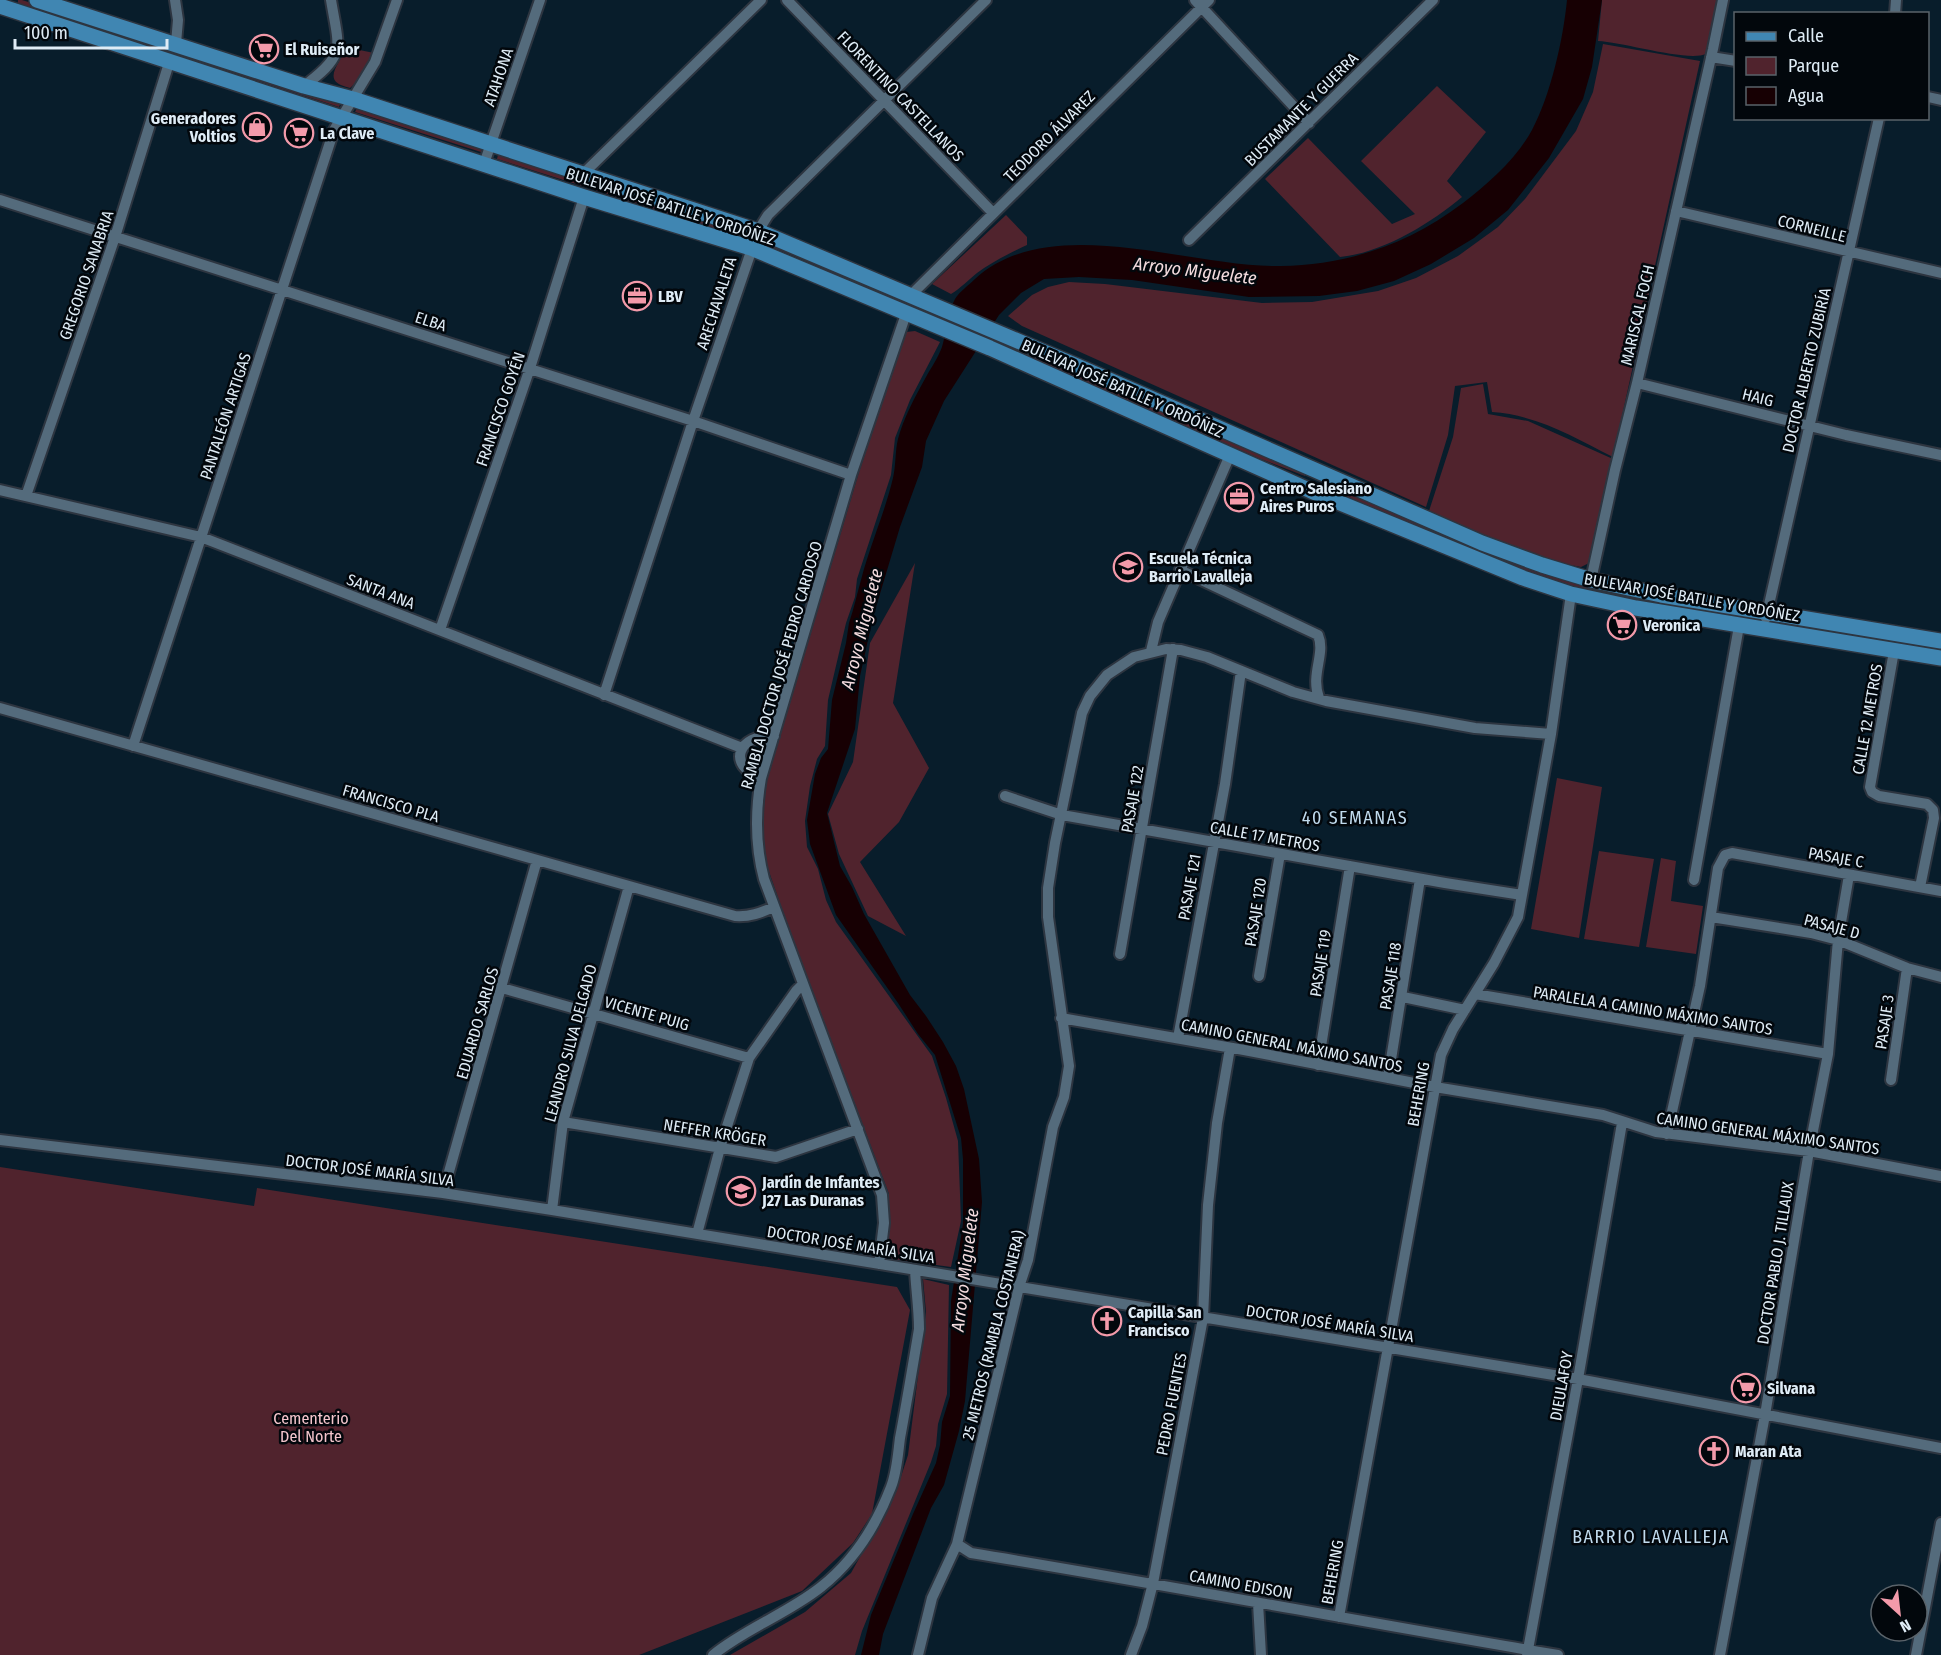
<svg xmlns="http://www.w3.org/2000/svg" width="1941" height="1655" viewBox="0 0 1941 1655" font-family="'Fira Sans Condensed',sans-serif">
  <rect width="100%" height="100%" fill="#081d2b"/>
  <path fill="#50232d" d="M18 0H22L341 102 339 107 18 4Z
    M1602 0H1717L1706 54C1687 62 1623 42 1598 41Z
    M1603 44 1700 61 1613 457C1574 437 1537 415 1492 412L1487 382 1455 386 1448 435 1426 507 1022 326 1008 316 1032 295 1048 287 1069 282 1105 284 1262 303 1312 302 1378 291 1416 278 1458 256 1498 227 1525 199 1576 131 1593 92Z
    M345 47 374 53 359 80 350 88C318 81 342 64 345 47Z
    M1437 86 1486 132 1447 181 1462 197C1430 224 1382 253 1340 257L1265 179 1308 138 1392 224 1415 214 1361 161Z
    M357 108 482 148 481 152 355 112Z
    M498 155 736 230 734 234 497 159Z
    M1006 215 1027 237V245C1010 253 992 262 977 273 968 280 961 288 951 294L932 284Z
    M760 238 955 320 952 325 792 255 758 242Z
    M915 331 940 342 910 400 895 438 891 475 857 579 855 597 846 623 828 700 825 746 817 759 810 786 805 821 807 847 818 869 826 900 836 922 932 1056 946 1098 958 1141 961 1221 951 1267 892 1259 888 1251 889 1194 791 935 766 863 763 847V806L767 779 859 472 906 332Z
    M993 337 1305 473V476L1258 458 992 340Z
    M1483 384 1488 414 1528 421 1613 459 1591 558 1589 563 1581 567 1560 563 1482 534 1429 511 1453 437 1461 388Z
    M1327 483 1482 549 1757 617 1758 621C1695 611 1631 603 1570 586 1485 561 1405 522 1325 487Z
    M915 563 893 703 929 768 899 822 860 862 906 936 868 916 839 854 828 814 853 762 870 643Z
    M1777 621 1941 647V652L1775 624Z
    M1557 778 1602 787 1579 938 1531 929Z
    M1599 851 1654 859 1639 947 1584 939Z
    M1661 858 1676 861 1671 901 1703 906 1696 954 1646 947Z
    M0 1167 254 1206 257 1188 897 1287 910 1310 872 1514 853 1543 802 1591 639 1655H0Z
    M923 1279 949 1285 947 1394 938 1424 936 1446 931 1462 862 1631 855 1655H730L805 1612 851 1573 896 1492 908 1455 926 1312Z"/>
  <path fill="#170003" d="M1567 0H1602L1592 67 1583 99 1549 158 1508 210 1474 238 1431 264 1394 281 1357 291 1319 296 1249 297 1132 280 1079 277 1044 279 1021 293 999 315 944 401 926 441 922 467 900 527 873 617 860 676 855 729 827 813 840 866 852 887 864 914 910 995 926 1016 943 1042 956 1066 964 1089 979 1159 982 1202 965 1401 959 1431 944 1485 931 1508 883 1634 879 1655H861L871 1615 913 1514 936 1463 940 1445 942 1422 950 1396 951 1301 963 1224V1159L961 1138 935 1055 918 1034 898 1003 836 915 810 844 807 820 815 774 821 758 828 749 832 700 846 643 849 623C854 608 857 594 861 580 870 545 885 512 893 478 896 465 895 451 898 439 904 417 915 397 926 377 931 368 938 358 942 347 946 334 948 311 955 299 959 292 969 285 975 279 1051 210 1189 268 1281 266 1348 265 1409 244 1463 203 1488 184 1517 158 1532 130 1551 94 1563 40 1567 0Z"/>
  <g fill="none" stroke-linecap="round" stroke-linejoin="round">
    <g stroke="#2d3540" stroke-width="14">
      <path id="minor" d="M175 0 178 20 176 43
        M787 0 993 213
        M1195 0 1309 123
        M1895 14 1896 0
        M1711 57 1736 61
        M304 86C347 54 339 49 331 0
        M1928 97 1941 100
        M484 164 540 0
        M583 174 761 0
        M0 200 693 421 851 475
        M1676 211 1941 273
        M1189 240 1433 0
        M911 295 1209 0
        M1637 383 1846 435 1941 455
        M0 490 201 537 742 748
        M26 496 115 237 169 63
        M1180 570 1318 635C1326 654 1310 674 1319 698
        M1591 580 1615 470 1637 383 1713 49 1723 0
        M1766 618 1879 118
        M440 630 530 368 584 197
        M1151 651 1158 622 1230 455
        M1894 651 1870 787 1872 792 1879 796 1927 804 1933 810 1934 818 1920 887
        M604 695 693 421 758 231 768 215 986 0
        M0 708 735 916C750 917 760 913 774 907
        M133 746 334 130 375 62 397 0
        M761 778C726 765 738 734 774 736
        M1005 796 1062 815 1445 883 1522 895
        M1694 880 1739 626
        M1711 917 1811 933 1838 940 1907 968 1941 977
        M1120 954 1173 649
        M1259 976 1280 854
        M502 988 749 1058
        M1475 994 1828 1054
        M1403 997 1465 1010
        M1061 1018 1244 1050 1435 1087 1603 1115 1656 1132 1809 1151 1941 1176
        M1178 1038 1225 784 1241 671
        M1318 1065 1350 866
        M1388 1078 1420 879
        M1891 1080 1907 968
        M563 1122 776 1157 858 1129
        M1667 1134 1700 986 1718 868 1725 855 1732 853 1941 891
        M0 1140 443 1193 552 1210 1578 1379 1941 1448
        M443 1193 537 860
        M552 1210 563 1122 629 886
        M697 1234 720 1148 749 1058 796 991 802 985
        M879 1264 884 1223 882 1195 764 879C755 845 755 813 761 778L851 475 906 314
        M957 1544 971 1553C1167 1585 1362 1622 1558 1655
        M1258 1603 1261 1655
        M1339 1617 1441 1055 1453 1029 1494 963 1518 917 1551 734 1571 594
        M713 1655C746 1628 787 1614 821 1587 854 1561 876 1526 891 1487 897 1472 898 1453 900 1438 907 1401 913 1365 919 1329 919 1309 916 1290 915 1270
        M918 1655 932 1598 957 1544 1019 1287 1028 1260 1053 1127 1064 1097 1069 1066 1048 917V888L1055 843 1082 713 1090 696 1107 675 1134 657 1166 649 1181 650 1207 657 1293 692 1326 701 1475 728 1551 734
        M1131 1655 1142 1626 1153 1583 1203 1318 1208 1205 1217 1123 1230 1048
        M1527 1655 1578 1379 1622 1123
        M1720 1655 1765 1415 1809 1151 1828 1054 1838 940 1849 875
        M1916 1655 1941 1523"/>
    </g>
    <g stroke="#2d3540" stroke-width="18">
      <path id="primary" d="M37 0 304 86 353 99 758 231 1077 366 1482 543 1542 565 1591 580 1661 595 1941 641
        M0 6 584 197 751 248 990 348 1311 491 1523 578 1571 594 1636 608 1941 658"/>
    </g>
    <use href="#minor" stroke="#546b7c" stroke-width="10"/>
    <use href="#primary" stroke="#4086b2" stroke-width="15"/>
  </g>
  <defs>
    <g id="supermarket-ring" transform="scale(1.5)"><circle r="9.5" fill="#02070c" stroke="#f39aaa" stroke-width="1.5"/><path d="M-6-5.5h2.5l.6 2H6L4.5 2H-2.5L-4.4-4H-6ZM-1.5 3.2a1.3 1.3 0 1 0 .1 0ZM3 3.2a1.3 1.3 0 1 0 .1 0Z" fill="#f39aaa"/></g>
    <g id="shop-ring" transform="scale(1.5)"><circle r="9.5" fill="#02070c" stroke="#f39aaa" stroke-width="1.5"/><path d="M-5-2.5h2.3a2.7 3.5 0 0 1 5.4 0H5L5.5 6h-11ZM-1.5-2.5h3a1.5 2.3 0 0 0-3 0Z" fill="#f39aaa"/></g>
    <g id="office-ring" transform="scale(1.5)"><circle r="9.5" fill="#02070c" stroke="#f39aaa" stroke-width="1.5"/><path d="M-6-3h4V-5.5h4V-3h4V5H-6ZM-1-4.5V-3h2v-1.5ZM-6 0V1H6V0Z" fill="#f39aaa"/></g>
    <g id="school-ring" transform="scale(1.5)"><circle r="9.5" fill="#02070c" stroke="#f39aaa" stroke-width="1.5"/><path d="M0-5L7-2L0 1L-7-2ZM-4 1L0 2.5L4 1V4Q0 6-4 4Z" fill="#f39aaa"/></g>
    <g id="church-ring" transform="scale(1.5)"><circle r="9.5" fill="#02070c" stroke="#f39aaa" stroke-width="1.5"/><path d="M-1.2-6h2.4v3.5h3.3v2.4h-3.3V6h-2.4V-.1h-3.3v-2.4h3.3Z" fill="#f39aaa"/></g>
  </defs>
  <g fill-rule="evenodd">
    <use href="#supermarket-ring" x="264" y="49"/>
    <use href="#shop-ring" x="257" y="127"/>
    <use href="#supermarket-ring" x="299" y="133"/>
    <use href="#office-ring" x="637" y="296"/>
    <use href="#office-ring" x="1239" y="497"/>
    <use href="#school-ring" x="1128" y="567"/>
    <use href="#supermarket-ring" x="1622" y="625"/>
    <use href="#school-ring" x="741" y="1191"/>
    <use href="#church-ring" x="1107" y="1321"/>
    <use href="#supermarket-ring" x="1746" y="1388"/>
    <use href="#church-ring" x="1714" y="1451"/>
  </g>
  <g text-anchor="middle" stroke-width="5" stroke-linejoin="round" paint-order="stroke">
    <g font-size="16" font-weight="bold" fill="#dfecf6" stroke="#02070c" text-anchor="start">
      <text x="285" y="55">El Ruiseñor</text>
      <text x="236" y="124" text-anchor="end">Generadores<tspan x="236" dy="18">Voltios</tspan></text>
      <text x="320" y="139">La Clave</text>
      <text x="658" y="302">LBV</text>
      <text x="1260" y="494">Centro Salesiano<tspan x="1260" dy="18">Aires Puros</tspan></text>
      <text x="1149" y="564">Escuela Técnica<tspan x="1149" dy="18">Barrio Lavalleja</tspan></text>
      <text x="1643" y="631">Veronica</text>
      <text x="762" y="1188">Jardín de Infantes<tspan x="762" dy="18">J27 Las Duranas</tspan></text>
      <text x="1128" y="1318">Capilla San<tspan x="1128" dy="18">Francisco</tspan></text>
      <text x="1767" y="1394">Silvana</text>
      <text x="1735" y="1457">Maran Ata</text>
    </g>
    <g font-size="16" fill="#dfecf6" stroke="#02070c">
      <text transform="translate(498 77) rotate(-71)" y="6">ATAHONA</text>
      <text transform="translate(901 96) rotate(46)" y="6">FLORENTINO CASTELLANOS</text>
      <text transform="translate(1301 109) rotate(-45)" y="6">BUSTAMANTE Y GUERRA</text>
      <text transform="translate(1049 136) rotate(-45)" y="6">TEODORO ÁLVAREZ</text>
      <text transform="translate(671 206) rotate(18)" y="6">BULEVAR JOSÉ BATLLE Y ORDÓÑEZ</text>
      <text transform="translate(1812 228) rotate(14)" y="6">CORNEILLE</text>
      <text transform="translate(86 275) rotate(-71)" y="6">GREGORIO SANABRIA</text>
      <text transform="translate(716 303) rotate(-72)" y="6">ARECHAVALETA</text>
      <text transform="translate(1637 315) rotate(-77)" y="6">MARISCAL FOCH</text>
      <text transform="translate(431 321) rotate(18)" y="6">ELBA</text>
      <text transform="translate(1806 370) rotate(-77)" y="6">DOCTOR ALBERTO ZUBIRÍA</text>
      <text transform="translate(1123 388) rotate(24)" y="6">BULEVAR JOSÉ BATLLE Y ORDÓÑEZ</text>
      <text transform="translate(1758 397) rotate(14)" y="6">HAIG</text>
      <text transform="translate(500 409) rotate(-71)" y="6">FRANCISCO GOYÉN</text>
      <text transform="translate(225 416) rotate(-72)" y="6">PANTALEÓN ARTIGAS</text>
      <text transform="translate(381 591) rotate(21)" y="6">SANTA ANA</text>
      <text transform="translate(1692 597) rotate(10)" y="6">BULEVAR JOSÉ BATLLE Y ORDÓÑEZ</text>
      <text transform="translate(781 665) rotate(-74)" y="6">RAMBLA DOCTOR JOSÉ PEDRO CARDOSO</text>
      <text transform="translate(1867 719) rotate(-80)" y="6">CALLE 12 METROS</text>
      <text transform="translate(1132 799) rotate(-80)" y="6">PASAJE 122</text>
      <text transform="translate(391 803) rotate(16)" y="6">FRANCISCO PLA</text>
      <text transform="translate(1265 836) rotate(10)" y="6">CALLE 17 METROS</text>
      <text transform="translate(1836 857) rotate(10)" y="6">PASAJE C</text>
      <text transform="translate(1189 887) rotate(-80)" y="6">PASAJE 121</text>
      <text transform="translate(1255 912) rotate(-81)" y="6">PASAJE 120</text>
      <text transform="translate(1832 926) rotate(15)" y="6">PASAJE D</text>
      <text transform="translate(1320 963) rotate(-81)" y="6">PASAJE 119</text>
      <text transform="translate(1390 976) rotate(-81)" y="6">PASAJE 118</text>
      <text transform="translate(1653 1010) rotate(9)" y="6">PARALELA A CAMINO MÁXIMO SANTOS</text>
      <text transform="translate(647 1013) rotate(16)" y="6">VICENTE PUIG</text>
      <text transform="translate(1884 1022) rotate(-82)" y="6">PASAJE 3</text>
      <text transform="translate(477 1023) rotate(-74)" y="6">EDUARDO SARLOS</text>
      <text transform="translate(570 1043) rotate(-75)" y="6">LEANDRO SILVA DELGADO</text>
      <text transform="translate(1292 1045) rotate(11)" y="6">CAMINO GENERAL MÁXIMO SANTOS</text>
      <text transform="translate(1418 1094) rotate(-80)" y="6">BEHERING</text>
      <text transform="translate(715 1132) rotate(9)" y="6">NEFFER KRÖGER</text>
      <text transform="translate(1768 1133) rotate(8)" y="6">CAMINO GENERAL MÁXIMO SANTOS</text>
      <text transform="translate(370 1170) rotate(7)" y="6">DOCTOR JOSÉ MARÍA SILVA</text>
      <text transform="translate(851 1244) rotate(9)" y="6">DOCTOR JOSÉ MARÍA SILVA</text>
      <text transform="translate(1775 1263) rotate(-81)" y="6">DOCTOR PABLO J. TILLAUX</text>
      <text transform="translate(1330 1323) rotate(9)" y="6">DOCTOR JOSÉ MARÍA SILVA</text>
      <text transform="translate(993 1335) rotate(-76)" y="6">25 METROS (RAMBLA COSTANERA)</text>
      <text transform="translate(1561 1386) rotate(-80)" y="6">DIEULAFOY</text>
      <text transform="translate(1171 1404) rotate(-79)" y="6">PEDRO FUENTES</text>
      <text transform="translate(1332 1572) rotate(-80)" y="6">BEHERING</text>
      <text transform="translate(1241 1584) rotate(10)" y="6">CAMINO EDISON</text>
    </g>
    <g font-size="16" fill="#f4c5cc" stroke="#02070c">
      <text x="311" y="1424">Cementerio<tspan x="311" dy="18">Del Norte</tspan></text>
    </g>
    <g font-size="18" font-style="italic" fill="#f3dbde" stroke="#02070c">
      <text transform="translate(1195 271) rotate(7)" y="6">Arroyo Miguelete</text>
      <text transform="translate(862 629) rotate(-76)" y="6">Arroyo Miguelete</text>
      <text transform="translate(965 1270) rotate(-83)" y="6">Arroyo Miguelete</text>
    </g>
    <g font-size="18" letter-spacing="1.5" fill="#c1dbee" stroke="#02070c">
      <text x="1355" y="824">40 SEMANAS</text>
      <text x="1651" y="1543">BARRIO LAVALLEJA</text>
    </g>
  </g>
  <rect x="1734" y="12" width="195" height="108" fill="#02070c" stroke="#5a636a" stroke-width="1.5"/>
  <rect x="1746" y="32" width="30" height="9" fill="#4086b2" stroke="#5a636a" stroke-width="1.5"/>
  <text x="1788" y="42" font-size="18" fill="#dfecf6">Calle</text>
  <rect x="1746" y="57" width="30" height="18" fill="#50232d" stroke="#5a636a" stroke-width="1.5"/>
  <text x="1788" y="72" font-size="18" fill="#dfecf6">Parque</text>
  <rect x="1746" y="87" width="30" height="18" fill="#170003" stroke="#5a636a" stroke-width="1.5"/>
  <text x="1788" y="102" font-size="18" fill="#dfecf6">Agua</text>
  <g transform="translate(1899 1613) rotate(153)"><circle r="28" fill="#02070c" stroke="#5a636a" stroke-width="1.5"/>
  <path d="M0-4.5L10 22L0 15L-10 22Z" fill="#f39aaa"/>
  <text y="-9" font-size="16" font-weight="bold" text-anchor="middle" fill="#dfecf6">N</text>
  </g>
  <path d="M15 39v9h152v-9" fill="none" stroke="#dfecf6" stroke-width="3"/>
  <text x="24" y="39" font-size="18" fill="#dfecf6" stroke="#02070c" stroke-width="4.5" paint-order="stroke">100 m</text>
</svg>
